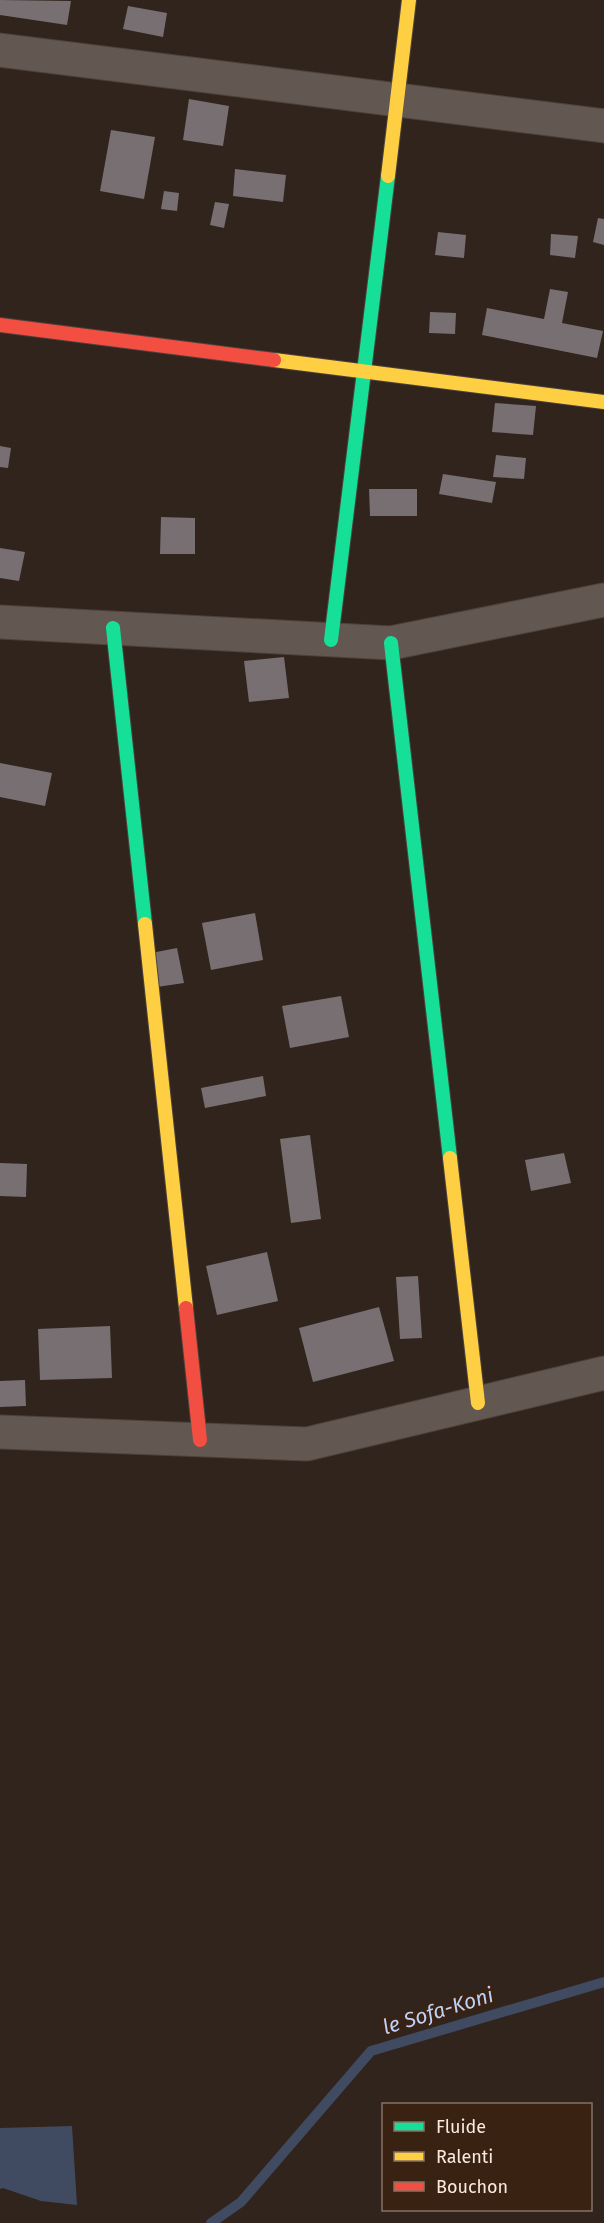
<svg xmlns="http://www.w3.org/2000/svg" width="604" height="2223" viewBox="0 0 604 2223" font-family="'Fira Sans',sans-serif">
  <rect width="100%" height="100%" fill="#31241c"/>
  <path fill="#404b62" d="M72 2126 77 2205 41 2201 3 2188 0 2189V2128Z"/>
  <g fill="none" stroke-linecap="round" stroke-linejoin="round">
    <path stroke="#404b62" stroke-width="10" d="M211 2223 241 2202 371 2051 604 1982"/>
  </g>
  <path fill="#786f72" d="M0 0 71 1 67 25 0 15Z
    M128 6 167 13 163 37 123 29Z
    M189 99 229 106 223 146 183 140Z
    M111 130 155 137 144 199 100 191Z
    M235 169 286 175 283 202 233 196Z
    M164 191 179 193 177 211 161 209Z
    M215 202 229 204 224 228 210 225Z
    M598 218 604 219V245L593 242Z
    M438 232 466 235 464 258 435 255Z
    M551 234 578 236 575 258 550 255Z
    M550 289 568 292 562 323 603 331 597 358 482 335 487 308 544 319Z
    M430 312 456 313 455 334 429 333Z
    M495 403 536 406 533 435 492 432Z
    M0 446 11 448 8 468 0 467Z
    M496 455 526 458 524 479 493 477Z
    M443 474 496 482 492 503 439 494Z
    M369 489H417V516H370Z
    M161 517 195 518V554H160Z
    M0 548 25 552 19 581 0 578Z
    M284 657 289 698 249 702 244 661Z
    M0 763 52 773 45 806 0 797Z
    M255 913 263 960 211 970 202 923Z
    M177 948 184 983 157 987 151 953Z
    M341 996 349 1037 290 1048 282 1006Z
    M263 1076 266 1096 205 1108 201 1088Z
    M310 1135 321 1219 291 1223 280 1139Z
    M564 1153 571 1183 531 1191 525 1160Z
    M0 1163 27 1164 26 1197 0 1196Z
    M267 1252 278 1301 217 1315 206 1266Z
    M418 1276 422 1338 400 1339 396 1277Z
    M379 1307 394 1361 313 1382 299 1328Z
    M110 1326 112 1378 40 1380 38 1329Z
    M25 1380 26 1406 0 1407V1381Z"/>
  <g fill="none" stroke-linecap="round" stroke-linejoin="round">
    <g stroke="#4d423b" stroke-width="35">
      <path id="street" d="M0 50 604 126
        M0 622 391 643 604 600
        M0 1432 307 1444 604 1373"/>
    </g>
    <g stroke="#4d423b" stroke-width="16">
      <path id="fast" d="M113 628 145 924
        M331 640 388 176
        M391 643 450 1158"/>
    </g>
    <g stroke="#4d423b" stroke-width="16">
      <path id="slow" d="M388 176 409 0
        M274 360 604 402
        M145 924 186 1308
        M450 1158 478 1403"/>
    </g>
    <g stroke="#4d423b" stroke-width="16">
      <path id="jam" d="M0 325 274 360
        M186 1308 200 1440"/>
    </g>
    <use href="#street" stroke="#625751" stroke-width="33"/>
    <use href="#fast" stroke="#16e098" stroke-width="14"/>
    <use href="#slow" stroke="#ffcf43" stroke-width="14"/>
    <use href="#jam" stroke="#f24e42" stroke-width="14"/>
  </g>
  <g text-anchor="middle" stroke-width="6" stroke-linejoin="round" paint-order="stroke">
    <g font-size="21" font-style="italic" fill="#bcd2fa" stroke="#3a2213">
      <text transform="translate(438 2011) rotate(-17)" y="7">le Sofa-Koni</text>
    </g>
  </g>
  <rect x="382" y="2103" width="210" height="108" fill="#3a2213" stroke="#877265" stroke-width="1.5"/>
  <rect x="394" y="2122" width="30" height="9" fill="#16e098" stroke="#877265" stroke-width="1.5"/>
  <text x="436" y="2133" font-size="18" fill="#faeae0">Fluide</text>
  <rect x="394" y="2152" width="30" height="9" fill="#ffcf43" stroke="#877265" stroke-width="1.5"/>
  <text x="436" y="2163" font-size="18" fill="#faeae0">Ralenti</text>
  <rect x="394" y="2182" width="30" height="9" fill="#f24e42" stroke="#877265" stroke-width="1.5"/>
  <text x="436" y="2193" font-size="18" fill="#faeae0">Bouchon</text>
</svg>
